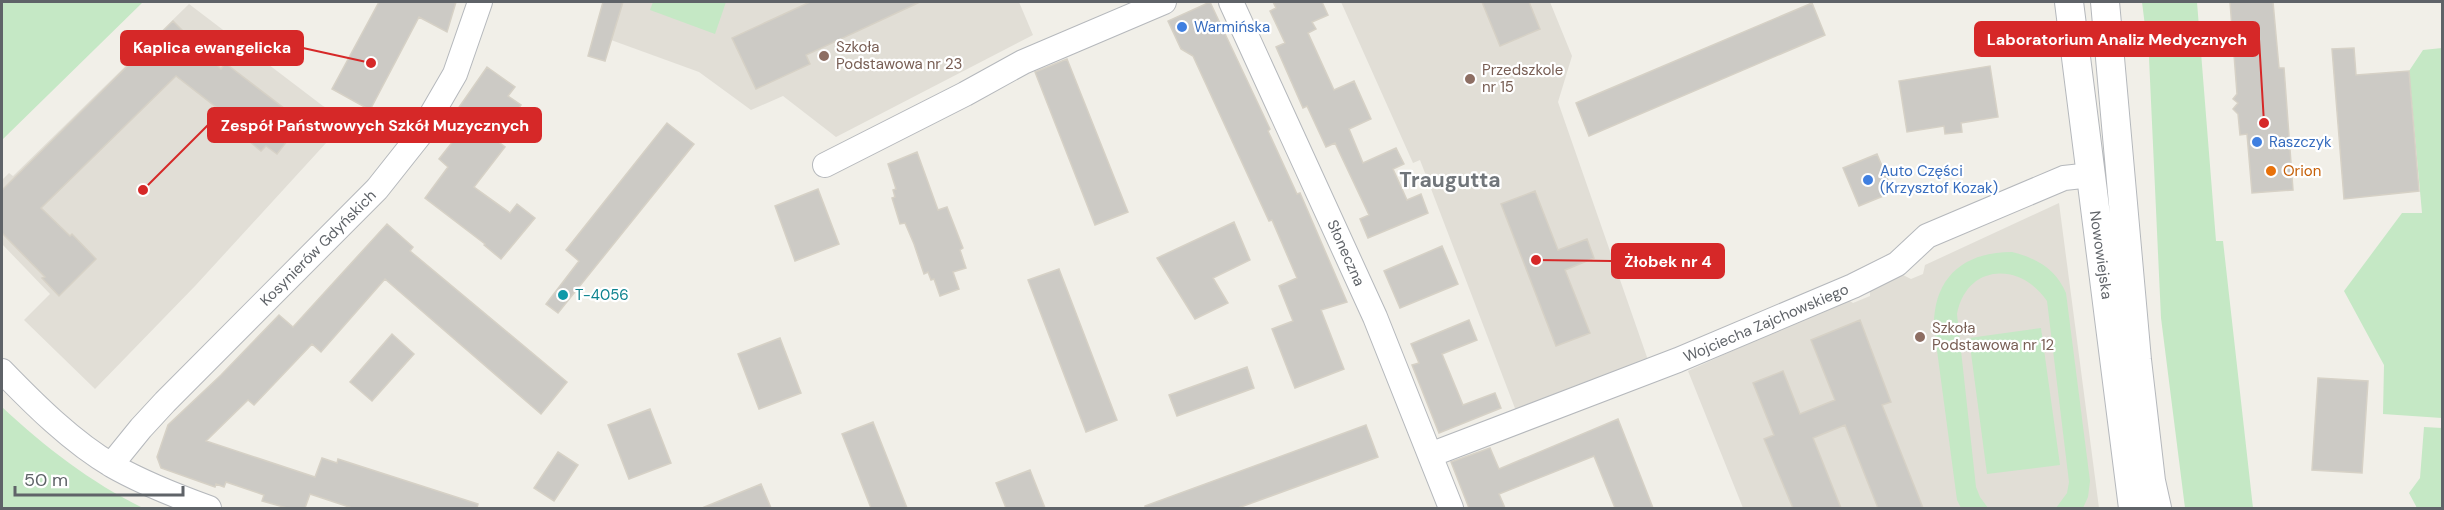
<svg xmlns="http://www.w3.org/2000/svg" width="2444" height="510" viewBox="0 0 2444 510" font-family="'DM Sans',sans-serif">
  <rect width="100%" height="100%" fill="#f1efe8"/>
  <path fill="#e1ded6" d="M623 2H1019L1033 35 836 137 783 96 751 110 699 72 611 40Z
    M1341 2H1550L1572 56 1558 102 1648 360 1516 411 1420 160 1413 163Z
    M189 4 323 106 348 119 196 285 95 389 24 320 50 294 2 244V180L9 173 13 176Z
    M2059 203 2099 508H1743L1688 371 1847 299 1853 303 1870 296V289L1903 275 1911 279 1923 274 1925 265Z"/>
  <path fill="#c5e8c5" d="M2 2H143L2 140Z
    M653 2H726L715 34 650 10Z
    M2142 2H2197L2216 241H2223L2253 508H2185L2161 318 2149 58Z
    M2442 48V418L2383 414 2384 365 2344 291 2402 213H2422L2409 71 2423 50Z
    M2012 252C2036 258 2056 269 2066 293L2090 481 2088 497 2083 508H2056L2067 493 2069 482 2047 301C2021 262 1967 263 1957 314L1976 487 1980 497 1988 508H1961L1957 500 1934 328C1933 278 1963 252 2012 252Z
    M2041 328 2060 465 1987 474 1969 338Z
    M2 407C45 447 90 482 143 508H2Z
    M2424 427 2442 428V508H2417L2409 493 2420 478Z"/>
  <path fill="#cccac5" stroke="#d6d1c6" stroke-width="1.5" d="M379 2H456L447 32 419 17 370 110 332 89Z
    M603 2H623L605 61 588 56Z
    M810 2H920L806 55 810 64 756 89 732 38Z
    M1210 2 1270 129 1268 131 1297 194 1300 193 1347 302 1321 310 1344 369 1295 388 1272 329 1293 321 1279 286 1297 278 1272 220 1269 221 1193 56 1181 49 1168 21Z
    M1273 2H1322L1328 15 1312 22 1316 29 1308 33 1334 90 1354 81 1371 119 1349 129 1363 163 1396 148 1404 164 1393 169 1407 200 1421 194 1428 213 1368 238 1360 219 1369 215 1335 143 1326 147 1307 106 1303 108 1276 47 1285 43 1270 11 1276 8Z
    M1482 2H1529L1540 29 1500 46Z
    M2230 2H2273L2279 68H2284L2293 190 2252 193 2247 134 2240 135 2238 114 2233 109 2238 103 2233 99 2237 94Z
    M1812 3 1825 35 1589 136 1576 103Z
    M173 21 221 69 225 63 302 122 277 154 266 146 261 151 244 137 248 132 176 76 41 208 70 236 72 234 96 259 59 296 42 278 45 277 2 233V190Z
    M2354 48 2356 75 2409 71 2419 191 2344 199 2332 49Z
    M1067 59 1128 212 1095 225 1035 72Z
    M1990 66 1998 117 1961 123 1962 132 1945 134 1944 126 1907 132 1899 81Z
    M487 67 515 87 508 96 521 105 496 140 505 147 474 187 510 213 517 204 535 218 501 259 484 245 485 244 425 198 448 167 439 159 470 120 457 110Z
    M667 123 694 144 558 313 546 304 579 261 566 250Z
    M917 152 938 210 947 207 963 248 960 250 966 268 953 272 959 289 940 296 934 279 931 280 928 272 924 274 914 244 905 223 900 224 892 198 895 197 893 190 896 189 888 164Z
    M1877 154 1893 192 1859 206 1843 168Z
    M818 189 839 244 795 261 775 206Z
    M1535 191 1558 250 1587 239 1594 258 1565 270 1590 333 1556 346 1501 204Z
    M1234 222 1250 260 1213 278 1228 303 1195 319 1157 258Z
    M387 224 413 247 410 251 567 382 541 414 385 279 321 352 312 344 254 405 248 400 206 441 315 477 322 458 337 463 338 459 478 504 477 508H352L310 494 305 508H287L262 501 264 495 226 482 224 487 216 484 215 487 161 468 157 457 168 425 221 375 279 315 293 327Z
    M1442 246 1458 284 1400 308 1384 271Z
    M1059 269 1117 420 1086 432 1028 280Z
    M1469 320 1477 340 1442 354 1463 405 1495 393 1501 408 1439 433 1412 365 1419 363 1411 344Z
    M1860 320 1891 402 1882 405 1923 508H1878L1845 425 1813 438 1841 508H1793L1764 439 1774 435 1753 383 1783 371 1800 414 1835 400 1811 340Z
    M392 334 414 354 372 401 350 382Z
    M780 338 801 393 759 409 738 354Z
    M1247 367 1254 388 1177 416 1169 395Z
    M2318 378 2368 381 2362 473 2312 470Z
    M650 409 671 463 629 479 608 425Z
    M1618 419 1653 508H1615L1594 456 1499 494 1505 508H1469L1451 462 1490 448 1499 469Z
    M873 422 907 508H871L842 434Z
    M1366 425 1378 457 1238 508H1145V506Z
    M558 452 578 465 554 501 534 488Z
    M1030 470 1045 508H1006L996 483Z
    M761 484 771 508H702Z"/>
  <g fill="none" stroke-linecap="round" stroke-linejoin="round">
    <g stroke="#b5b8bc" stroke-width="26">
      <path id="minor" d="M1231 2 1375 317 1451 508
        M825 165 965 94 1023 62 1164 2
        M2 371C34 404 72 442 113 466 143 483 176 496 209 508
        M1430 455 1678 360 1853 286 1897 264 1927 236 2064 178 2091 175
        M111 465 141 428 165 402 377 189 419 136 455 74 480 2"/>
    </g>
    <g stroke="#b5b8bc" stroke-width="30">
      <path id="tertiary" d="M2069 2 2133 508
        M2105 2 2137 360 2151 481 2157 508"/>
    </g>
    <use href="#minor" stroke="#fff" stroke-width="24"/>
    <use href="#tertiary" stroke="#fff" stroke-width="28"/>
  </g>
  <g fill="#3f7fe0" stroke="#fff" stroke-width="2">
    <circle cx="1182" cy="27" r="6"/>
    <circle cx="2257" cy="142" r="6"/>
    <circle cx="1868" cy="180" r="6"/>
  </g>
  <g fill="#8d6e63" stroke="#fff" stroke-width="2">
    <circle cx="824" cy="56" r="6"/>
    <circle cx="1470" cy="79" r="6"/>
    <circle cx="1920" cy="337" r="6"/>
  </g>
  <circle fill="#e8710a" stroke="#fff" stroke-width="2" cx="2271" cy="171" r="6"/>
  <circle fill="#0f9aa8" stroke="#fff" stroke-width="2" cx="563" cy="295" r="6"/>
  <g text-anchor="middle" stroke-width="4.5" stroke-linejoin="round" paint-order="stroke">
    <g font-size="15" fill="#366cbe" stroke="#fff" text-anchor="start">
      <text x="1194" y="32">Warmińska</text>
      <text x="2269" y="147">Raszczyk</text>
      <text x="1880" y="176">Auto Części<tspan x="1880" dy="17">(Krzysztof Kozak)</tspan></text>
    </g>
    <g font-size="15" fill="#785e54" stroke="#fff" text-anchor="start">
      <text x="836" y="52">Szkoła<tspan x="836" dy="17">Podstawowa nr 23</tspan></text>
      <text x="1482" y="75">Przedszkole<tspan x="1482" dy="17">nr 15</tspan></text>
      <text x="1932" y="333">Szkoła<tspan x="1932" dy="17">Podstawowa nr 12</tspan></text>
    </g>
    <g font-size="15" fill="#c56008" stroke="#fff" text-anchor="start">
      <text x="2283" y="176">Orion</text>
    </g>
    <g font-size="15" fill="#5f6368" stroke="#fff">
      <text transform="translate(318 248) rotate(-45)" y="5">Kosynierów Gdyńskich</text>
      <text transform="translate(1346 253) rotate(66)" y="5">Słoneczna</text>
      <text transform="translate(2101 255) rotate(82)" y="5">Nowowiejska</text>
      <text transform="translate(1766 323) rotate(-23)" y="5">Wojciecha Zajchowskiego</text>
    </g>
    <g font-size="15" fill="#0d838f" stroke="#fff" text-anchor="start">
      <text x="575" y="300">T-4056</text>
    </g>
    <g font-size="21" font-weight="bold" fill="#70757a" stroke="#fff">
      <text x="1450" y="187">Traugutta</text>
    </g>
  </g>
  <path fill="none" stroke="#d62828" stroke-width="2" d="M2264 123L2259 39M371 63L303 48M143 190L208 125M1536 260L1612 261"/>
  <g fill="#d62828" stroke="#fff" stroke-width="2">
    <circle cx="2264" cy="123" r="6"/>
    <circle cx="371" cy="63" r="6"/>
    <circle cx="143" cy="190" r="6"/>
    <circle cx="1536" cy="260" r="6"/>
  </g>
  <g fill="#d62828" stroke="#d62828" stroke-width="2">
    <rect x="1975" y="22" width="284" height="34" rx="6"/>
    <rect x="121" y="31" width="182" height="34" rx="6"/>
    <rect x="208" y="108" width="333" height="34" rx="6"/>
    <rect x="1612" y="244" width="112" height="34" rx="6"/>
  </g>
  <g font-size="16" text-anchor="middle" font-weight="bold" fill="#fff">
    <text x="2117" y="45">Laboratorium Analiz Medycznych</text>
    <text x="212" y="53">Kaplica ewangelicka</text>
    <text x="375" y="131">Zespół Państwowych Szkół Muzycznych</text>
    <text x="1668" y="267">Żłobek nr 4</text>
  </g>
  <rect width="2444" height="510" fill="none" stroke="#5f6368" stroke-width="6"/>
  <path d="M15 486v9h168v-9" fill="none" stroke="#5f6368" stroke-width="3"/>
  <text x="24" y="486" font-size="18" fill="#5f6368" stroke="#ffffff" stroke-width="4.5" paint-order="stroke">50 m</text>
</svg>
